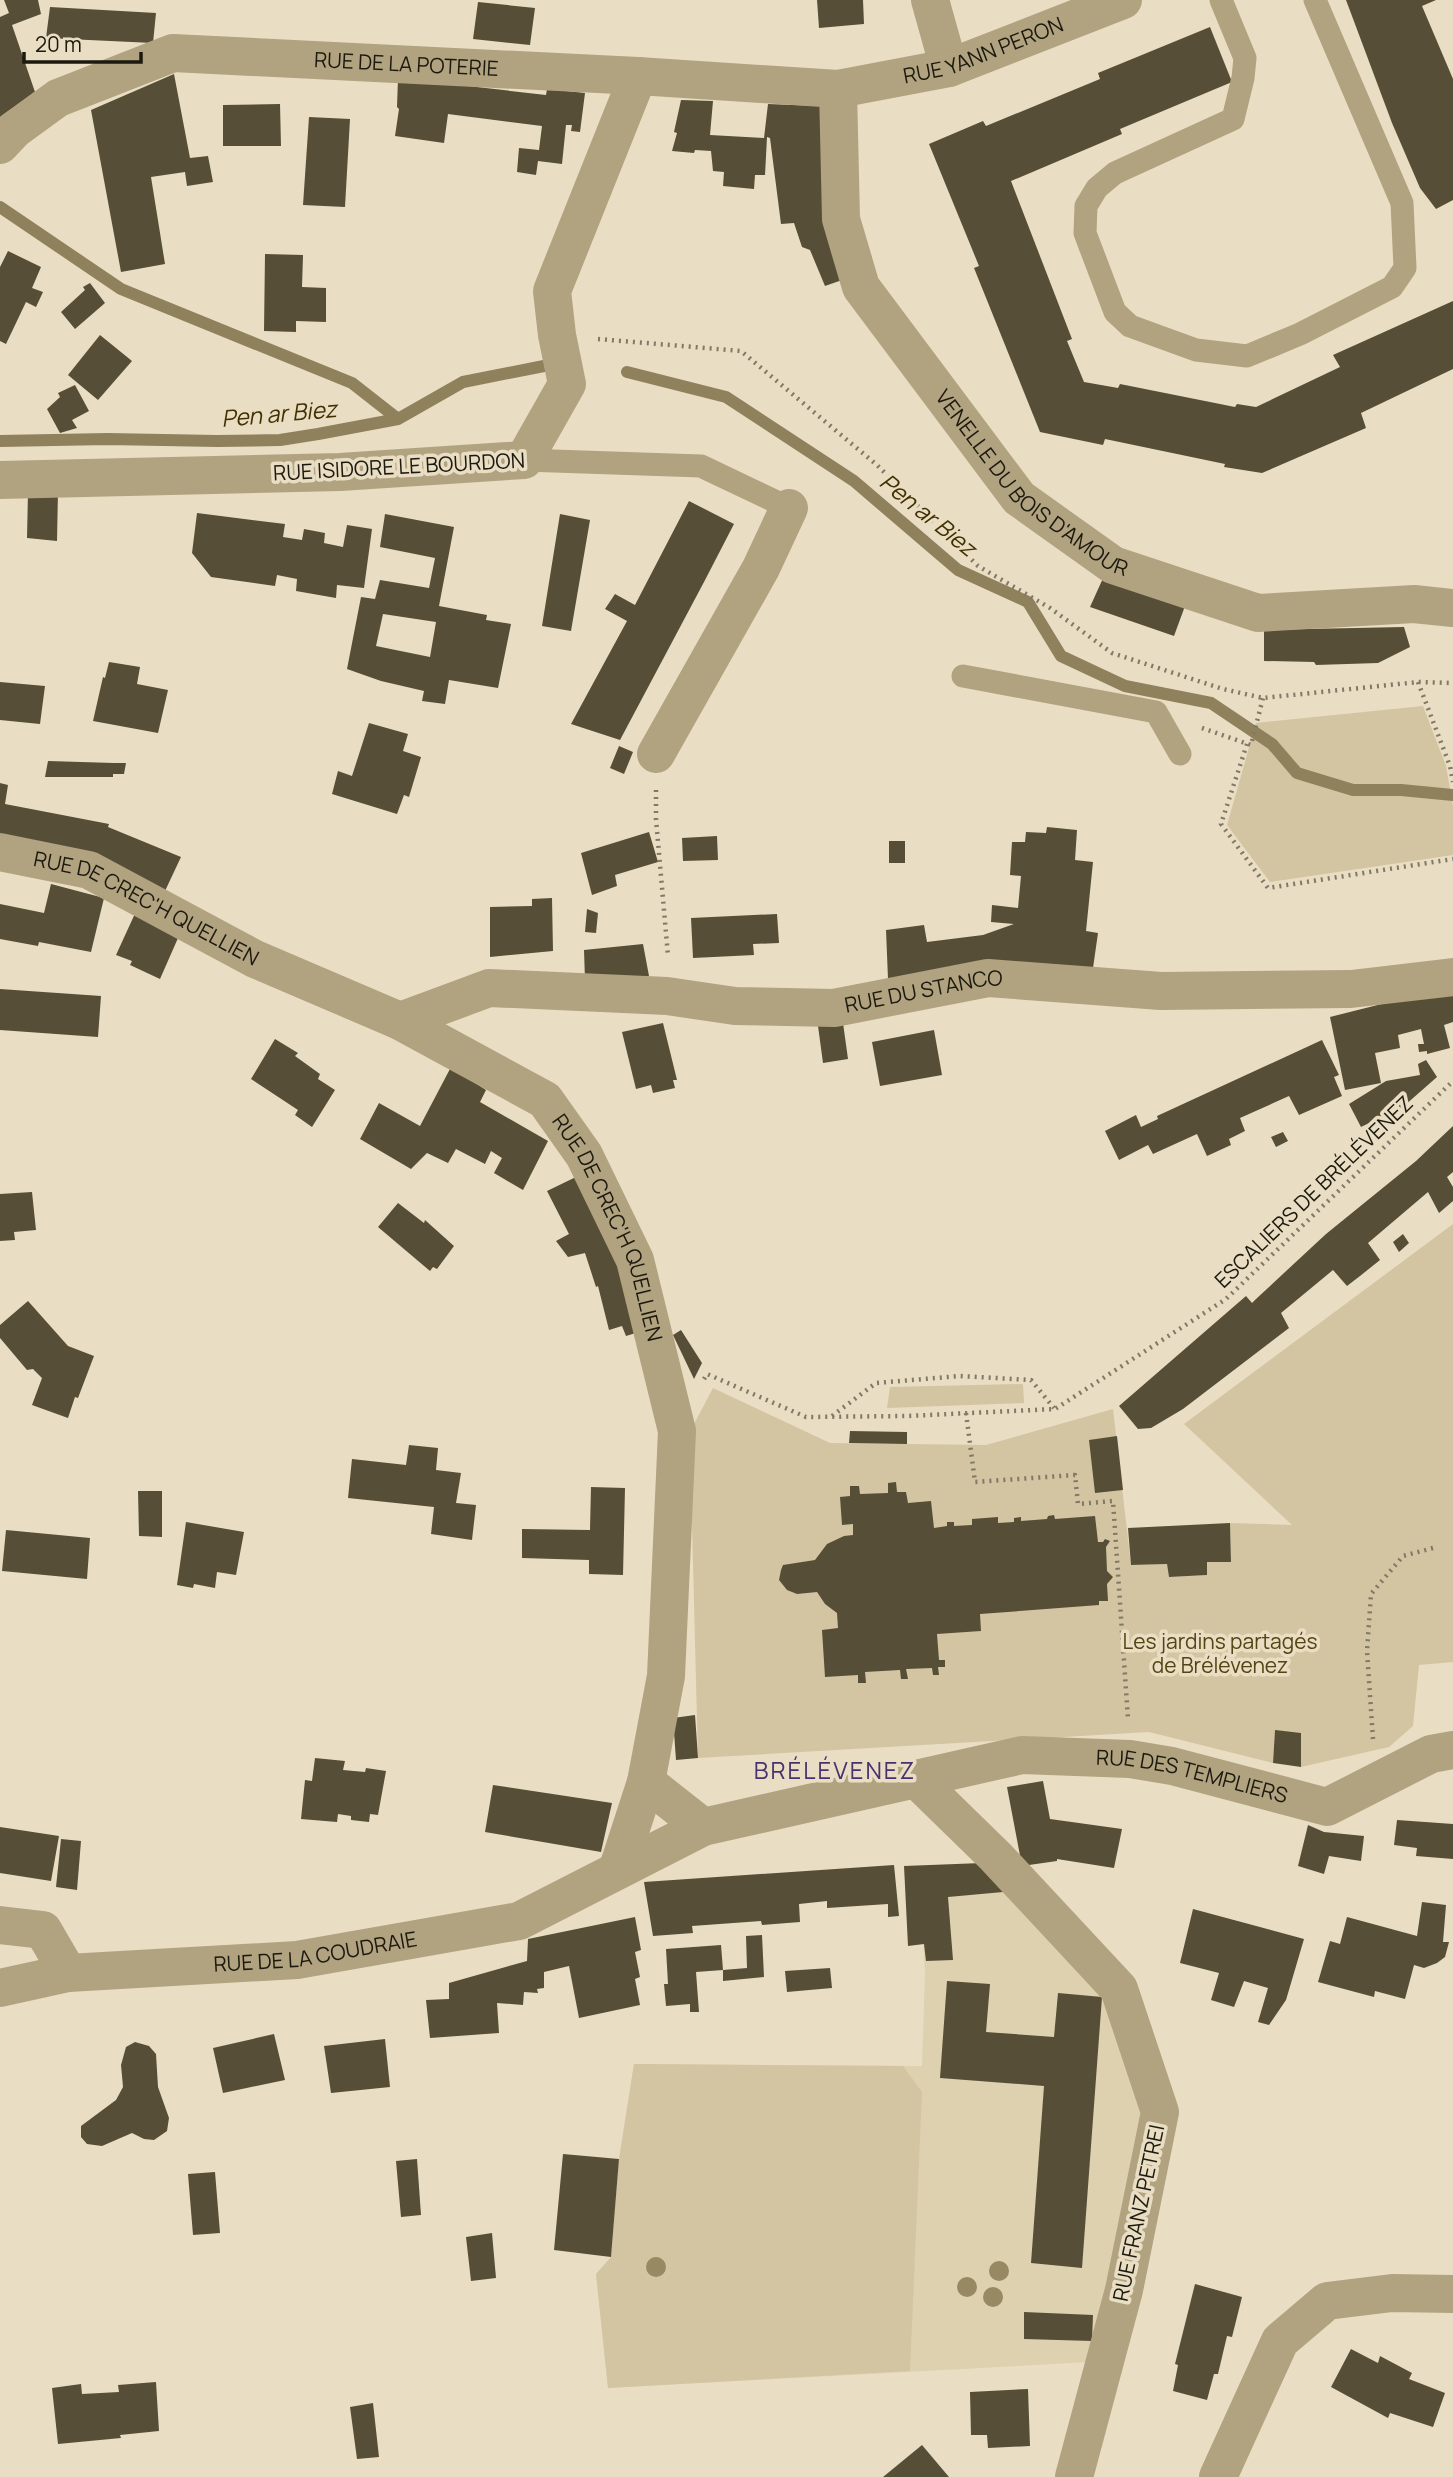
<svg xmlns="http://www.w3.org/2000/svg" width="1453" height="2477" viewBox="0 0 1453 2477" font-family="Manrope,sans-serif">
  <rect width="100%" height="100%" fill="#e9dec3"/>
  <path fill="#ded1af" d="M982 1863 1107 1995 1149 2130 1090 2362 608 2388 596 2274 611 2257 619 2159 634 2064 922 2066 925 1972 921 1900Z"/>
  <path fill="#d3c5a2" d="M1423 706 1446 766 1453 806V855L1270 882 1227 825 1256 723Z
    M1453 1224V1662L1419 1665 1413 1726 1389 1747 1301 1767 1300 1733 1275 1731 1273 1763 1149 1732 698 1758 690 1448 694 1424 713 1388 830 1443 986 1445 1113 1409 1131 1565 1167 1564 1169 1577 1207 1575V1562L1231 1561 1230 1523 1292 1525 1184 1424Z
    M1023 1384 1024 1403 887 1408 890 1387Z
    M634 2064 903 2066 922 2092 910 2371 608 2388 596 2274 611 2257 619 2159Z"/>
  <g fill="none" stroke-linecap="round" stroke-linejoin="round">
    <path stroke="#8f815c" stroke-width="12" d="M0 207 121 289 352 383 398 419
      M627 372 726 397 854 481 958 570 1028 602 1061 656 1125 686 1211 703 1272 744 1297 773 1353 790H1401L1453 795
      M0 441 108 439 217 441 280 440 318 434 398 419 463 382 549 365"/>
  </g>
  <path fill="#574e37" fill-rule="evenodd" d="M4 0H38L41 14 12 25 35 92 0 117V17L9 13Z
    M817 0H863L864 24 819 28Z
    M1346 0H1436L1422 6 1453 79V200L1436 209 1420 188 1392 123Z
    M478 2 535 8 530 45 473 39Z
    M50 7 156 13 153 43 46 38Z
    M1210 27 1232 82 1120 129 1122 134 1011 181 1072 339 1067 341 1084 382 1118 388 1120 384 1235 407 1237 404 1256 407 1340 367 1333 355 1453 301V369L1361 413 1366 428 1262 473 1224 467 1225 464 1105 439 1103 445 1040 432 974 268 979 266 929 144 983 121 986 126 1100 79 1098 73Z
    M174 74 190 158 208 156 213 182 187 186 185 172 151 177 165 264 121 272 91 110Z
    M398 78 546 95 547 89 585 93 580 132 571 131 572 125H566L562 164 538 161 536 175 517 172 519 148 539 150 542 126 448 114 444 143 395 136 399 109 397 107Z
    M681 100 713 101 710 135 764 138 768 104 820 106 845 279 825 286 810 250 802 247 794 223 781 224 770 138 767 137 765 175H755L754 189 723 186 724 172 713 171 711 151 695 150 694 153 672 151 677 133 674 132Z
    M280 104 281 146H223V105Z
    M309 117 350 119 345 207 303 205Z
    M8 251 41 267 32 288 43 292 36 307 26 302 6 344 0 341V267Z
    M265 254 303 255 302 287 326 288V322L296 321V332L264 331Z
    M90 283 105 303 75 329 61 312 85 290 83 287Z
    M100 335 132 361 98 400 68 375Z
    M75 385 89 411 72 420 77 428 60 433 47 409 60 397 58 393Z
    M58 491 57 541 27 538 28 492Z
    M689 501 734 524 704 582 620 740 571 724 627 621 605 609 615 594 635 605Z
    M197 513 285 524 283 537 302 540 304 529 325 533 324 543 343 547 347 525 372 529 364 588 337 585 336 598 296 591 297 579 277 575 275 586 211 577 192 553Z
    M385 514 454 527 439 606 487 615 486 620 511 624 498 688 449 680 445 704 422 701 424 691 381 681 347 669 361 597 375 599 380 580 429 588 435 558 380 547ZM383 614 436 622 430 657 376 646Z
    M560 514 590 520 571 631 542 626Z
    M1104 576 1185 606 1174 636 1090 607Z
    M1404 627 1410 647 1378 663 1316 665 1314 662 1264 661V630Z
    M109 662 140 667 137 684 168 690 158 733 93 721 103 677 105 678Z
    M0 682 45 686 40 724 0 720Z
    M369 723 408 734 403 751 421 757 409 797 404 795 397 814 332 794 338 771 352 776Z
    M619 746 633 752 624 774 610 768Z
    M48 761 114 763H126L124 774H113V777H45Z
    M0 783 8 785 5 804 109 824 108 827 181 857 165 891 0 840Z
    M1047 827 1077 830 1075 860 1093 862 1086 931 1098 933 1092 975 888 979 886 930 924 925 927 942 983 935 1014 924 991 922 992 905 1018 908 1021 876 1010 875 1012 842H1025L1026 832 1046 833Z
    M649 832 658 862 615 875 617 886 592 895 581 853Z
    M717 836 718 860 683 861 682 838Z
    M889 841H905V863H889Z
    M51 884 104 898 91 952 39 942 38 946 0 939V904L44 913Z
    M552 898 553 951 490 957V907L532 906V899Z
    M138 907 182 929 160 979 130 965 132 961 116 955Z
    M587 909 598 913 596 933 585 932Z
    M777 914 779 943 753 944 754 955 693 958 691 918Z
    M643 944 649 976 585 980 584 950Z
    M1453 986V1022L1444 1025 1450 1048 1427 1054V1051L1419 1052 1418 1044H1424L1421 1029 1398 1035 1400 1048 1375 1053 1381 1083 1345 1090 1330 1017Z
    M0 989 101 996 98 1037 0 1030Z
    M663 1023 677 1080H673L675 1088 653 1093 651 1085 636 1089 622 1032Z
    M843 1023 848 1059 823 1063 818 1026Z
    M934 1030 942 1075 880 1086 872 1042Z
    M275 1039 298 1053 295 1056 320 1074 318 1079 335 1090 312 1127 295 1115 298 1110 251 1079Z
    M1322 1040 1339 1075 1334 1077 1342 1096 1299 1115 1289 1096 1240 1118 1245 1131 1229 1139 1231 1145 1207 1156 1197 1134 1153 1154 1148 1145 1119 1160 1105 1131 1136 1115 1141 1127 1158 1119 1157 1116Z
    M1426 1060 1437 1077 1404 1106 1361 1127 1349 1104 1386 1081 1420 1075 1418 1064Z
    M451 1067 486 1090 480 1102 548 1141 523 1190 494 1173 502 1158 491 1151 485 1164 456 1149 448 1163 427 1153 411 1169 360 1139 379 1103 420 1126Z
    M1453 1126V1172L1447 1177 1453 1187V1201L1439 1213 1428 1192 1368 1243 1380 1260 1360 1276 1347 1286 1333 1270 1281 1313 1289 1328 1183 1409 1151 1428 1138 1429 1119 1406 1246 1296 1252 1303 1256 1299 1326 1234 1416 1161Z
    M1283 1132 1288 1141 1276 1147 1271 1137Z
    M578 1176 601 1215 639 1332 626 1336 622 1326 609 1330 598 1286 596 1287 585 1253 568 1257 556 1241 569 1234 547 1191Z
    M32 1192 36 1230 14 1232 15 1240 0 1241V1194Z
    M398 1203 424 1223 425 1220 454 1246 437 1269 433 1267 430 1271 378 1227Z
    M1403 1234 1409 1243 1399 1252 1393 1242Z
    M28 1301 68 1346 94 1356 78 1398 75 1397 68 1418 32 1405 42 1378 33 1369 27 1370 0 1338V1325Z
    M681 1330 702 1363 694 1379 673 1335Z
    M850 1431 907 1432V1444L849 1443Z
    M1117 1436 1123 1490 1095 1493 1089 1440Z
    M409 1445 438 1448 436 1470 461 1473 456 1503 476 1505 472 1540 431 1534 434 1507 348 1498 352 1459 406 1465Z
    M896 1482 897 1492H906L908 1503 931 1501 934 1528 947 1526V1522H954V1526L972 1525V1519L998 1517V1523L1014 1522V1518L1021 1517V1521L1047 1519 1048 1516 1054 1515 1055 1519 1095 1516 1098 1542H1103L1105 1539 1110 1541 1106 1547 1107 1571 1113 1577 1107 1584 1108 1601H1099V1605L980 1614 981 1631 937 1634 939 1660H945V1667H938L939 1675H933L932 1668 906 1669 908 1679H901L900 1670 865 1672 866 1683H858V1675L825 1677 822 1630 838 1628 837 1613 825 1604 817 1592 797 1594 787 1590 779 1580 781 1570 783 1565 815 1560 827 1544 844 1536 853 1535V1524L842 1525 840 1497 850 1496V1486H859L860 1494 888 1493V1483Z
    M591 1487 625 1488 623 1575 589 1574V1560L522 1558V1529L590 1530Z
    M138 1491H162V1537L139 1536Z
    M186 1522 244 1532 236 1575 217 1572 215 1588 194 1584 193 1588 177 1585Z
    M1230 1523 1231 1562H1207V1575L1169 1577 1167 1564 1131 1565 1128 1528Z
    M6 1530 90 1538 87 1579 2 1571Z
    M695 1715 698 1758 676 1760 673 1718Z
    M1275 1730 1301 1733V1767L1273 1763Z
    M315 1758 345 1761 343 1770 365 1772 366 1768 386 1771 378 1815 370 1814 369 1822 351 1820V1816L338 1814 337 1822 301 1819 305 1780 312 1781Z
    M1043 1781 1050 1819 1122 1829 1114 1868 1057 1859V1861L1022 1866 1007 1787Z
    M493 1785 612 1803 601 1852 485 1832Z
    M1397 1820 1453 1824V1859L1416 1856 1417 1848 1394 1845Z
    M1308 1825 1324 1832 1364 1836 1361 1861 1329 1856 1324 1874 1298 1866Z
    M0 1827 59 1836 51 1881 0 1873Z
    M61 1839 81 1841 77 1890 56 1887Z
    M982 1863 1003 1892 948 1897 953 1960 926 1961 924 1944 908 1946 904 1866Z
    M894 1865 899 1916 888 1917V1904L827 1908V1901L799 1904 800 1922 762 1925 761 1921 692 1926 693 1933 653 1936 644 1882Z
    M1422 1902 1446 1905 1443 1942H1449L1445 1957 1437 1963 1424 1968 1414 1965 1405 1999 1375 1991 1374 1997 1318 1982 1330 1941 1340 1944 1347 1917 1417 1936Z
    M1193 1909 1304 1939 1286 2000 1269 2025 1258 2022 1268 1988 1244 1981 1234 2007 1211 2000 1219 1973 1180 1963Z
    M635 1917 641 1950 635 1952 640 1977 635 1979 640 2005 579 2018 569 1966 544 1972V1988L537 1989 538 1993 524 1992 523 2005 497 2003 499 2033 430 2038 426 2000 449 1999V1983L527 1961 528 1939Z
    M762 1935 764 1977 723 1981V1970L747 1968 746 1936Z
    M721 1945 723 1970 696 1972 699 2012H690V2004L666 2006 664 1984H668L666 1949Z
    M830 1968 832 1988 787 1992 785 1971Z
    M947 1981 990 1984 986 2032 1054 2037 1058 1993 1102 1997 1082 2268 1031 2263 1044 2086 940 2078Z
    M274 2034 285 2080 223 2093 213 2048Z
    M385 2039 390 2087 331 2093 324 2046Z
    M135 2042 149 2046 156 2054 158 2087 169 2118 167 2131 154 2140 144 2139 132 2133 102 2146 87 2144 81 2137V2126L116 2100 123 2087 121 2065 126 2047Z
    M563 2154 619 2159 611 2257 554 2250Z
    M417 2159 421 2215 401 2217 396 2161Z
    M215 2172 220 2233 193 2235 188 2174Z
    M492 2233 496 2278 471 2281 466 2237Z
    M1195 2284 1242 2297 1232 2337 1227 2336 1218 2374H1214L1207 2400 1173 2391 1178 2365 1175 2364Z
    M1024 2312 1093 2315 1092 2341 1024 2339Z
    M1351 2349 1378 2363 1380 2356 1412 2373 1409 2379 1445 2393 1433 2427 1390 2413 1388 2418 1331 2387Z
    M156 2382 159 2431 120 2435 121 2438 58 2444 52 2388 81 2384 82 2394 119 2392 118 2385Z
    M1028 2389 1030 2446 988 2448 987 2435H971L970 2392Z
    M373 2403 379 2457 357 2459 350 2407Z
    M922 2445 949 2477H883Z"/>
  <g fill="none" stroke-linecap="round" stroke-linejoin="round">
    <path stroke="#807967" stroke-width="4.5" stroke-dasharray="2 5" stroke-linecap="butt" d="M598 339 741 351 877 465 978 566 1050 608 1112 653 1223 689 1263 698 1418 682 1453 683
      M1418 682 1450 766 1453 782
      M1202 728 1251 745 1263 698
      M1247 744 1221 824 1268 888 1453 859
      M656 790V819L668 956
      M704 1379 707 1374 806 1417 907 1416 1055 1409 1226 1299 1453 1081
      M966 1413 975 1482 1075 1475 1078 1504 1113 1501 1128 1719
      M832 1416 876 1383 960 1376 1031 1380 1054 1408
      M1373 1739 1367 1651 1371 1594 1403 1556 1433 1548"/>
    <path stroke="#b1a380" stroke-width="23" d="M1221 0 1245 58 1243 78 1233 119 1115 173 1097 188 1086 206 1085 233 1115 312 1130 326 1196 350 1247 356 1300 334 1392 287 1405 268 1402 203 1315 0
      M524 460 701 466 789 508
      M963 676 1156 712 1180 754"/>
    <g stroke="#b1a380" stroke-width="38">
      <path d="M930 0 949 68"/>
      <path id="s1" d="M838 89 841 219 861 287 1019 498 1113 565 1258 613 1414 604 1453 608"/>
      <path d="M0 480 340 472 524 460 567 384 557 335 552 291 638 76"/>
      <path d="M656 754 761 568 789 508"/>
      <path id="s2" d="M0 852 89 870 255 959 400 1021 545 1100 584 1155 635 1260 677 1431 666 1676 646 1782 618 1868"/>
      <path id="s3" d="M400 1021 489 988 667 996 735 1006 834 1008 988 978 1161 991 1351 989 1453 977"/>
      <path d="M917 1780 996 1857 1119 1989 1160 2112 1124 2290 1074 2477"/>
      <path d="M646 1782 703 1827"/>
      <path d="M0 1925 43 1930 68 1973"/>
      <path id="s4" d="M0 1988 68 1973 297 1960 519 1921 703 1827 1022 1755 1130 1759 1172 1766 1327 1807 1431 1754 1453 1750"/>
      <path d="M1218 2477 1280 2341 1327 2301 1392 2293 1453 2294"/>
    </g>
    <path stroke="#b1a380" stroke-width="38" id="s5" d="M0 145 14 130 58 98 173 53 638 76 838 89 949 68 1123 0"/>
  </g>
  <g fill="#978962">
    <circle cx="656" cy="2267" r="10"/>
    <circle cx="999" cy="2271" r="10"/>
    <circle cx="967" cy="2287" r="10"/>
    <circle cx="993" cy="2297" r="10"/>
  </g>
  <g text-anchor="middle" stroke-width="7" stroke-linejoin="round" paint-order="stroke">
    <g font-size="21" fill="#1c190f" stroke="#e9dec3">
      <text dy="7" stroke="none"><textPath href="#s5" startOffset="1015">RUE YANN PERON</textPath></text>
      <text dy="7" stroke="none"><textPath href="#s5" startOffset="432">RUE DE LA POTERIE</textPath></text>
      <text transform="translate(399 467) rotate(-3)" y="7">RUE ISIDORE LE BOURDON</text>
      <text dy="7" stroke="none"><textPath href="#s1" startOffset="464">VENELLE DU BOIS D'AMOUR</textPath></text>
      <text dy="7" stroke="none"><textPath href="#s2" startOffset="158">RUE DE CREC'H QUELLIEN</textPath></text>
      <text dy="7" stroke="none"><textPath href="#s3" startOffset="532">RUE DU STANCO</textPath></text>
      <text transform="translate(1314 1192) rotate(-44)" y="7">ESCALIERS DE BRÉLÉVENEZ</text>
      <text dy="7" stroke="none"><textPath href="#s2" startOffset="746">RUE DE CREC'H QUELLIEN</textPath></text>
      <text dy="7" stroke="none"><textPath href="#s4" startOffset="1230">RUE DES TEMPLIERS</textPath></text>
      <text dy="7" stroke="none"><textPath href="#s4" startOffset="318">RUE DE LA COUDRAIE</textPath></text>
      <text transform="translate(1139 2213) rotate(-78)" y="7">RUE FRANZ PETREI</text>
    </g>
    <g font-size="21" fill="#544313" stroke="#e9dec3">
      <text x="1220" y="1649">Les jardins partagés<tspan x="1220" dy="24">de Brélévenez</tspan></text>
    </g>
    <g font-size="23" font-style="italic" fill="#413000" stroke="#e9dec3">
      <text transform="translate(279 414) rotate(-5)" y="8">Pen ar Biez</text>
      <text transform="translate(928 515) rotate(39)" y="8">Pen ar Biez</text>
    </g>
    <g font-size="24" letter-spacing="2" fill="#48326d" stroke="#e9dec3">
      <text x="835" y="1779">BRÉLÉVENEZ</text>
    </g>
  </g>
  <path d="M24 52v10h117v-10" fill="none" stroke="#1c190f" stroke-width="3.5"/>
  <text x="35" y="52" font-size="21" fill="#1c190f" stroke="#e9dec3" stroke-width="5" paint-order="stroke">20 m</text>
</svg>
